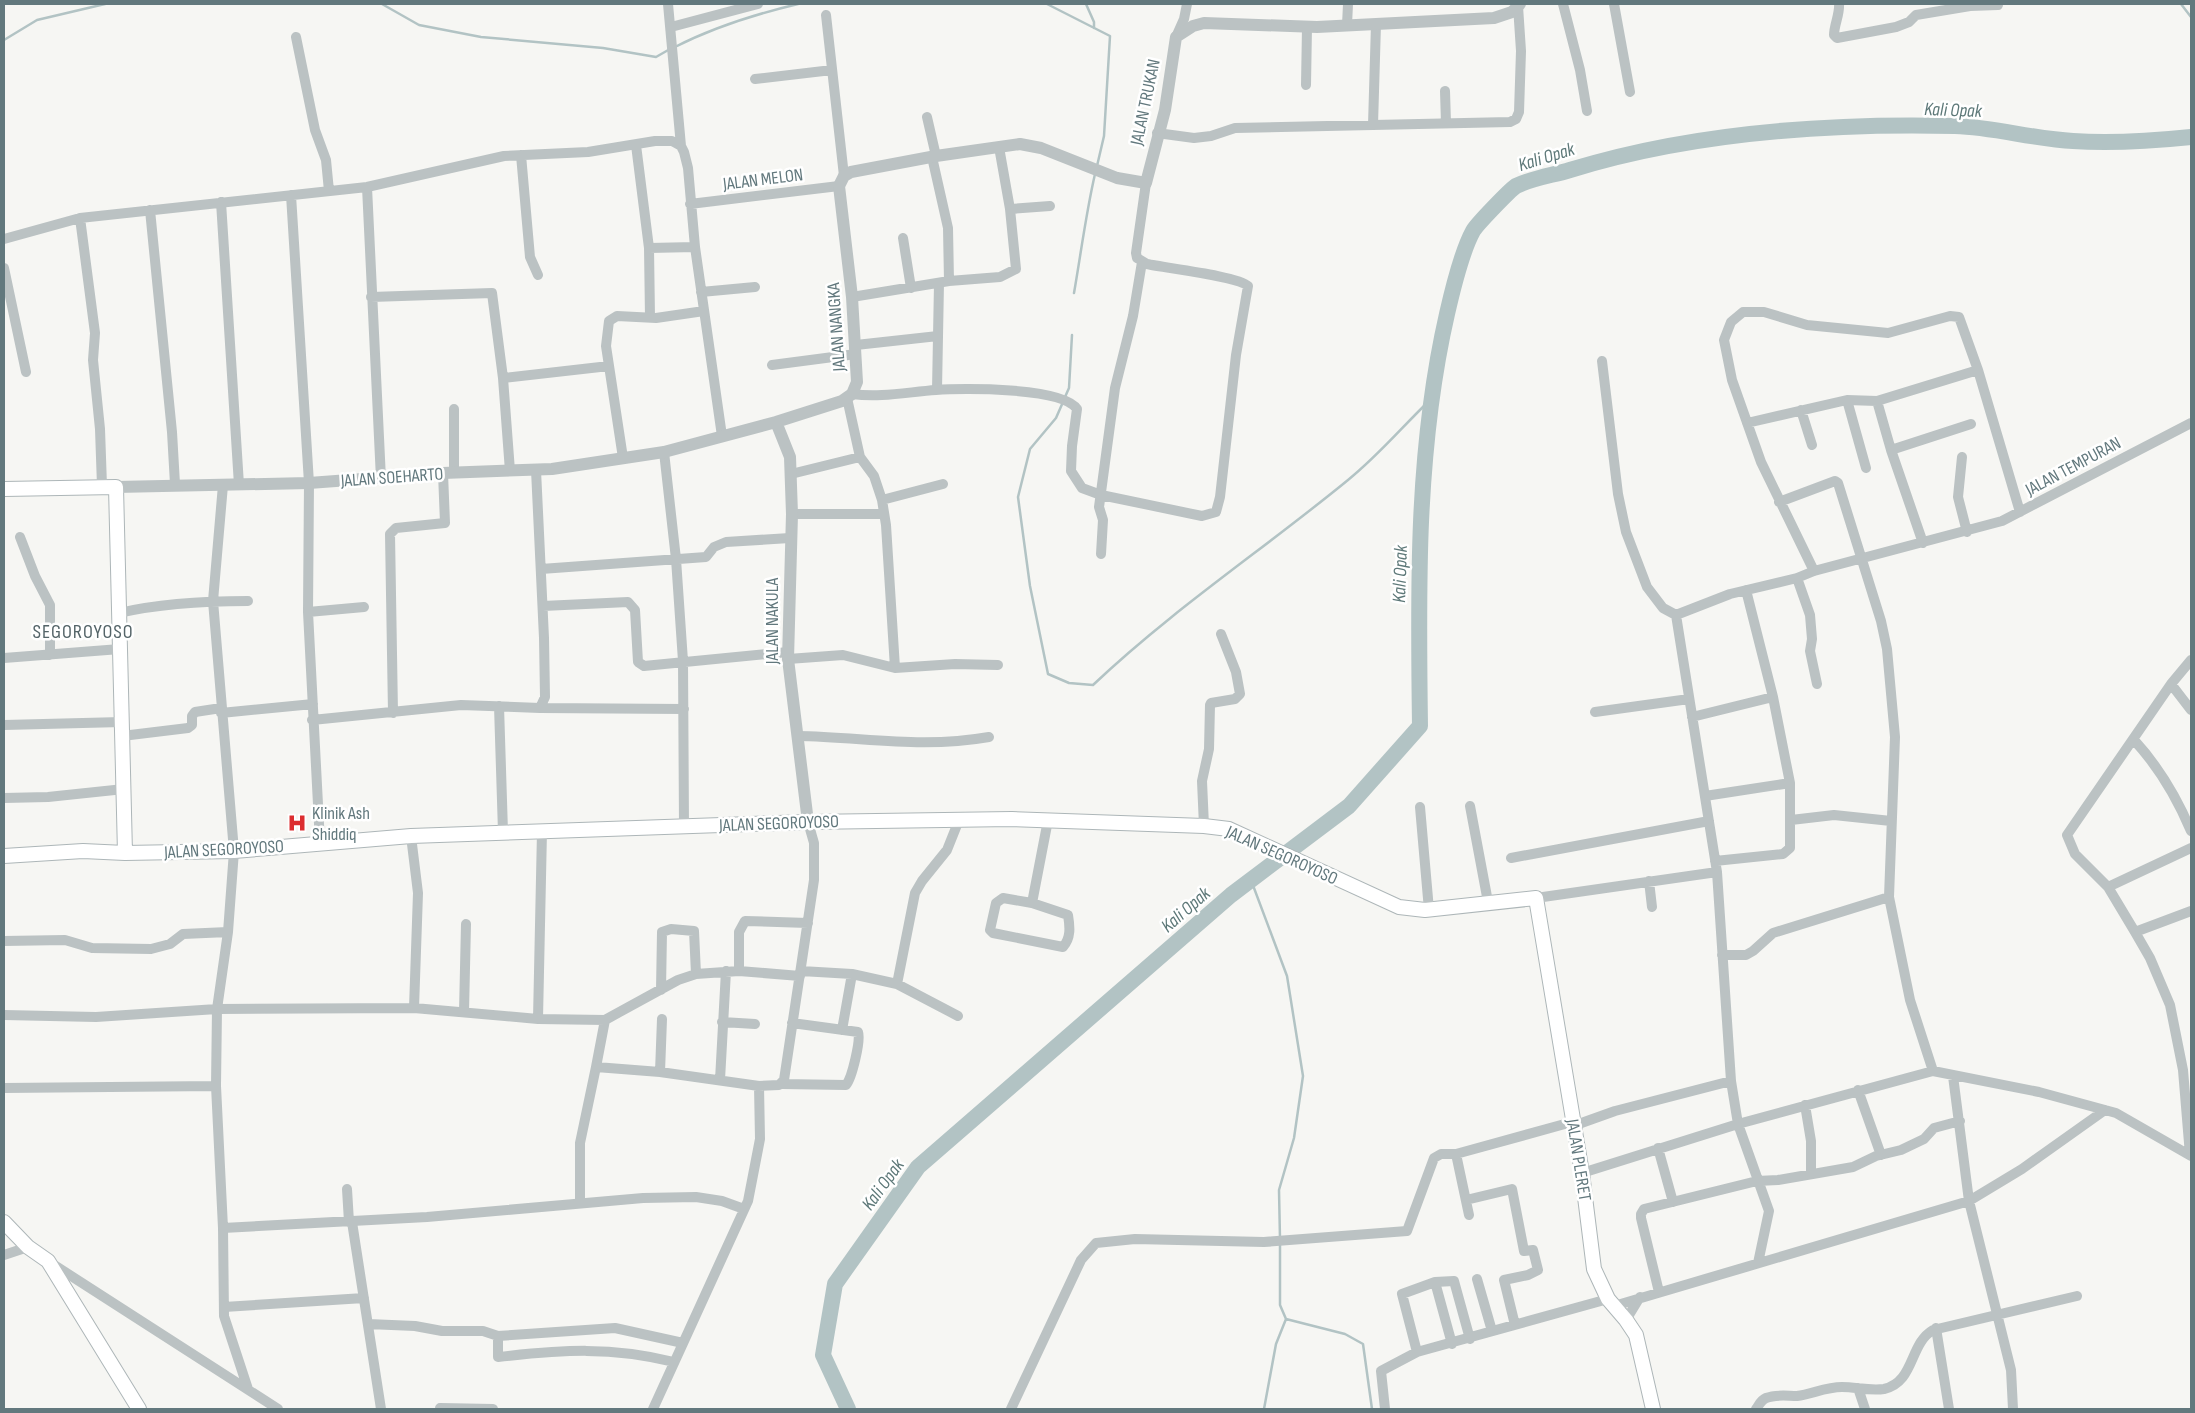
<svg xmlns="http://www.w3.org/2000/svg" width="2195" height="1413" viewBox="0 0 2195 1413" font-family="'Sofia Sans Condensed',sans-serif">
  <rect width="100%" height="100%" fill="#f6f6f3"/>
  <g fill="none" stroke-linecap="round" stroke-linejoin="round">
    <path stroke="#b2c3c4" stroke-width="2.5" d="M382 4 419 25 481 37 603 48 656 57 670 49
      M1047 4 1110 36 1104 136 1097 166
      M1086 4 1094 22V28
      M2181 4 2191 17
      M4 40 37 20 105 4
      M675 47C714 27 756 14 798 4
      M1074 293C1081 253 1086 213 1095 174
      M1065 397 1069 388 1072 335
      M1063 402 1056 418 1030 449 1018 497 1030 586 1048 674 1069 683 1093 685C1172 610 1264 549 1348 480 1378 456 1403 426 1430 400
      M1251 880 1287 976 1303 1076 1294 1138 1279 1190 1280 1239
      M1286 1319 1345 1334 1363 1344 1372 1409
      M1264 1409 1276 1344 1286 1319 1280 1305V1245"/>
    <path stroke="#b2c3c4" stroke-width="16" d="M848 1409 823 1355 835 1284 918 1167 1231 895 1349 806 1420 726C1418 589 1416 449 1447 314 1452 292 1462 251 1473 231 1477 224 1510 190 1516 186 1532 178 1554 175 1570 170 1693 132 1827 123 1955 126 1994 127 2033 139 2073 141 2113 144 2152 141 2191 137"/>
    <g stroke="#adb6b8" stroke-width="16">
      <path id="secondary" d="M4 489 116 487 125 853
        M4 856 83 851 125 853 234 851 411 836 808 822 1012 819 1204 826 1229 829 1399 907 1425 910 1536 898 1582 1173 1594 1269 1608 1299 1626 1320 1636 1335 1653 1409
        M4 1222 28 1247 48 1261 139 1409"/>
    </g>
    <path stroke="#bbc2c3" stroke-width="10" d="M668 4 681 146
      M1563 4 1580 70 1587 111
      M1614 4 1630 92
      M1839 4C1840 14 1834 25 1834 35L1837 38 1896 27 1909 22 1916 15 1970 6 1998 5
      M826 15 844 176
      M1347 25 1348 4
      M671 27 758 4
      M296 37 315 130 326 160 329 191
      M1176 37 1184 19 1187 4
      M755 79 832 70
      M1306 85 1307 27
      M1445 91 1446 123
      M927 117 936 156
      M1373 125 1376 24
      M1157 133 1194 138 1211 136 1235 128 1510 122 1516 119 1519 112 1521 51 1518 6
      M636 145 649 248 650 317
      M521 155 530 257 538 275
      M932 157 948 228 949 281
      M367 187 381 479
      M291 195 309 483 308 612 320 843
      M221 202 239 485
      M690 204 839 186
      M1010 209 1050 206
      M150 210 172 432 175 484
      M80 218 95 333 93 360 100 429 102 486
      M903 238 911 288
      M4 239 80 218 367 187 504 156 588 152 655 141H672L681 146 684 152 688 168 695 247 722 436
      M649 248 695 247
      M4 268 26 372
      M701 292 755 287
      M371 297 492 293 503 378 510 471
      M852 297 949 281 1000 277 1016 269 1010 209 999 147
      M856 345 938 336
      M1602 361 1618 494 1626 532 1647 587 1663 608 1676 615
      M772 365 856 354
      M503 378 609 366
      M937 390 939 283
      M852 394C880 398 908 392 936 390 961 388 1063 387 1077 409L1072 446 1071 471 1082 488 1101 495 1202 516 1216 512 1220 497 1236 355 1248 286C1238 276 1165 268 1147 264L1137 258 1136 253 1146 183
      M847 398 860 457 874 476 882 500 886 525 895 668
      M1847 400 1866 468
      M1877 401 1891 450 1923 543
      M454 409V473
      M1801 410 1812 445
      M1747 423 1847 400 1877 401 1978 370
      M1891 450 1971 424
      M664 452 676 559 683 661 684 826
      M1962 457 1958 497 1967 532
      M623 458 606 346 609 321 617 316 656 318 704 311
      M536 470 544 638 545 697 540 708
      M791 474 860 457
      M882 500 943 484
      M1779 502 1835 481 1838 483 1881 621 1887 649 1895 737 1889 897
      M792 514H884
      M20 537 35 576 50 605V655
      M1101 554 1103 520 1099 507 1115 388 1133 316 1142 262
      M541 569 706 557 714 547 726 542 790 538
      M1814 571 1761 462 1732 380 1724 340 1731 322 1743 312H1764L1807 325 1888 333 1950 316 1959 317 1978 370 2020 512
      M1797 578 1810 615 1812 639 1810 651 1817 684
      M543 606 628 602 635 610 638 662 644 666 788 652
      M308 612 364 607
      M119 613C162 603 204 601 248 601
      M4 658 120 649
      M788 659 843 655 895 668 955 664 998 665
      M2171 684 2191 710
      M499 706 503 832
      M1595 712 1689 699
      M221 713 313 704
      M393 713 390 534 396 528 445 523 443 473
      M1692 717 1773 697
      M312 720 461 705 540 708 684 709
      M4 725 122 722
      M122 736 188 728 192 725V716L195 712 221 708
      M797 736C865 737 920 749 989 737
      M2134 740C2158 766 2177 798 2191 831
      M1705 796 1790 783
      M4 798 48 797 124 789
      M1470 806 1488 902
      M1420 807 1429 910
      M1791 820 1834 815 1891 821
      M1204 826 1202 781 1209 749 1210 705 1211 703 1235 699 1240 694 1236 672 1221 634
      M411 836 418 893 414 1008
      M1511 858 1709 821
      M1715 861 1783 854 1790 848V783L1773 697 1746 590
      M1649 881 1652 907
      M2108 887 2191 848
      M1003 898 1032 903 1068 915C1070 927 1071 938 1063 947L993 933 990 930 996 903Z
      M1536 898 1717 872
      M1032 903 1048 820
      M2135 932 2191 911
      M4 941 65 940 92 948 151 949 170 944 183 934 228 932
      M1722 955H1746L1753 951 1773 933 1889 897 1910 1000 1933 1071
      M739 971V932L745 921 808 923
      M801 971 852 974 897 984 958 1016
      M897 984 915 893 922 881 947 850 959 820
      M661 990 662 932 671 929 694 931 696 974
      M464 1012 466 924
      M4 1015 96 1017 217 1009 414 1008 538 1019 605 1020 678 980 696 974 739 971 800 976
      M538 1019 542 831
      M605 1020 596 1067 660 1072 759 1086
      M722 1022 755 1024
      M842 1030 852 974
      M660 1072 662 1019
      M720 1080 726 971
      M782 1084 846 1085C852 1078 861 1040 858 1032L792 1023
      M4 1088 216 1086
      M1858 1090 1881 1155
      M1805 1105 1811 1141V1174
      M1573 1126 1615 1111 1731 1081
      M1658 1148 1673 1202
      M1456 1154 1469 1215
      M2190 1155 2183 1070 2170 1005 2150 958 2135 932 2108 887 2075 854 2067 835 2171 684 2191 660
      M1582 1173 1738 1124 1933 1071 2039 1092 2116 1113 2191 1156
      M347 1189 349 1222
      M1466 1200 1512 1189 1524 1251 1533 1250 1538 1270 1528 1275 1504 1280 1515 1325
      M580 1203V1143L596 1067
      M352 1222 381 1409
      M223 1228 216 1086 217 1009 228 932 234 851 213 601 223 485
      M4 1255 28 1247
      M51 1263 278 1409
      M1758 1263 1769 1211 1738 1124 1731 1081 1717 872 1676 615 1730 594 1797 578 1814 571 2002 521 2191 423
      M1477 1279 1492 1331
      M1435 1282 1452 1344
      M1659 1292 1641 1218V1214L1644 1209 1757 1181 1778 1180 1853 1167 1876 1156 1901 1150 1924 1139 1934 1128 1960 1121
      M1614 1306 1969 1201 1953 1076
      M224 1307 364 1298
      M1626 1320 1640 1297
      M368 1324 415 1326 442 1331H483L498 1336 615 1328 683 1343
      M1936 1328 1949 1409
      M498 1336V1357C562 1350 611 1346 674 1362
      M1417 1352 1402 1294 1435 1282 1454 1281 1470 1339
      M1858 1388 1865 1409
      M248 1389 224 1316 223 1228 427 1217 643 1198 696 1197 722 1201 744 1209
      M440 1408 493 1409
      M653 1409 748 1201 760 1139 759 1086 779 1085 784 1080 814 880V843L808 822
      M1011 1409 1081 1260 1096 1243 1135 1239 1264 1242 1407 1231 1434 1158 1441 1154H1456L1572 1122
      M1385 1409 1381 1371 1417 1352 1608 1299
      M1756 1409C1759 1405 1761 1400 1766 1398 1776 1394 1787 1396 1797 1396 1812 1394 1826 1387 1842 1387 1856 1387 1869 1391 1884 1389 1915 1382 1909 1344 1933 1330L2077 1296
      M2013 1409 2011 1370 1969 1201 2022 1169 2105 1110"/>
    <path stroke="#bbc2c3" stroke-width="12" d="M776 422 790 457 792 514 788 659 808 822
      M116 487 309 483 443 473 552 469 664 452 776 422 842 401 852 394 857 382 852 297 839 186 844 176 851 172 936 156 1020 144 1041 148 1117 178 1146 183 1165 110 1176 37 1193 26 1204 23 1317 27 1494 18 1512 12 1520 4"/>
    <use href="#secondary" stroke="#fff" stroke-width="14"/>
  </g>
  <defs>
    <g id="hospital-bare" transform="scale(1.5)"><path d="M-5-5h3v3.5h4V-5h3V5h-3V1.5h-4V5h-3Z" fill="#dc2d2f" stroke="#fff" stroke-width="2.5" paint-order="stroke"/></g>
  </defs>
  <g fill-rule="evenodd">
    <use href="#hospital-bare" x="297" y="823"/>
  </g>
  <g text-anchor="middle" stroke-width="5" stroke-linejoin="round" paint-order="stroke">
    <g font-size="18" fill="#62787d" stroke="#fff">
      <text transform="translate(1145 102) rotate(-78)" y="6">JALAN TRUKAN</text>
      <text transform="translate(763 179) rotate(-7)" y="6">JALAN MELON</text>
      <text transform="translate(836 327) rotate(-94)" y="6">JALAN NANGKA</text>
      <text transform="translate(2073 466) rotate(-28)" y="6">JALAN TEMPURAN</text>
      <text transform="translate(392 477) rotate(-4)" y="6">JALAN SOEHARTO</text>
      <text transform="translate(772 621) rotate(-90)" y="6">JALAN NAKULA</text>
      <text transform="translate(779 823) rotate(-2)" y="6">JALAN SEGOROYOSO</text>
      <text transform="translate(224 849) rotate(-3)" y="6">JALAN SEGOROYOSO</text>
      <text transform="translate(1282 855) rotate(24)" y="6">JALAN SEGOROYOSO</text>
      <text transform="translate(1579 1160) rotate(81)" y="6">JALAN PLERET</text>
    </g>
    <g font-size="18" fill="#62787d" stroke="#fff" text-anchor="start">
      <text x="312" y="819">Klinik Ash<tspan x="312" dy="21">Shiddiq</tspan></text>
    </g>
    <g font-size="19" font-style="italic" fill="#5d7878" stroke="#fff">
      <text transform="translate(1953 109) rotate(2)" y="7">Kali Opak</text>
      <text transform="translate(1546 156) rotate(-17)" y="7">Kali Opak</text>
      <text transform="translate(1399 574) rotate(-88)" y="7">Kali Opak</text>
      <text transform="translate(1185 909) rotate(-41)" y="7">Kali Opak</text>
      <text transform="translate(882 1184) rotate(-54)" y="7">Kali Opak</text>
    </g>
    <g font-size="20" letter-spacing="1" fill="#546468" stroke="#fff">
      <text x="83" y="638">SEGOROYOSO</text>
    </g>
  </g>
  <rect width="2195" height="1413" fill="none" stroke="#62787d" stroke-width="10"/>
</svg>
